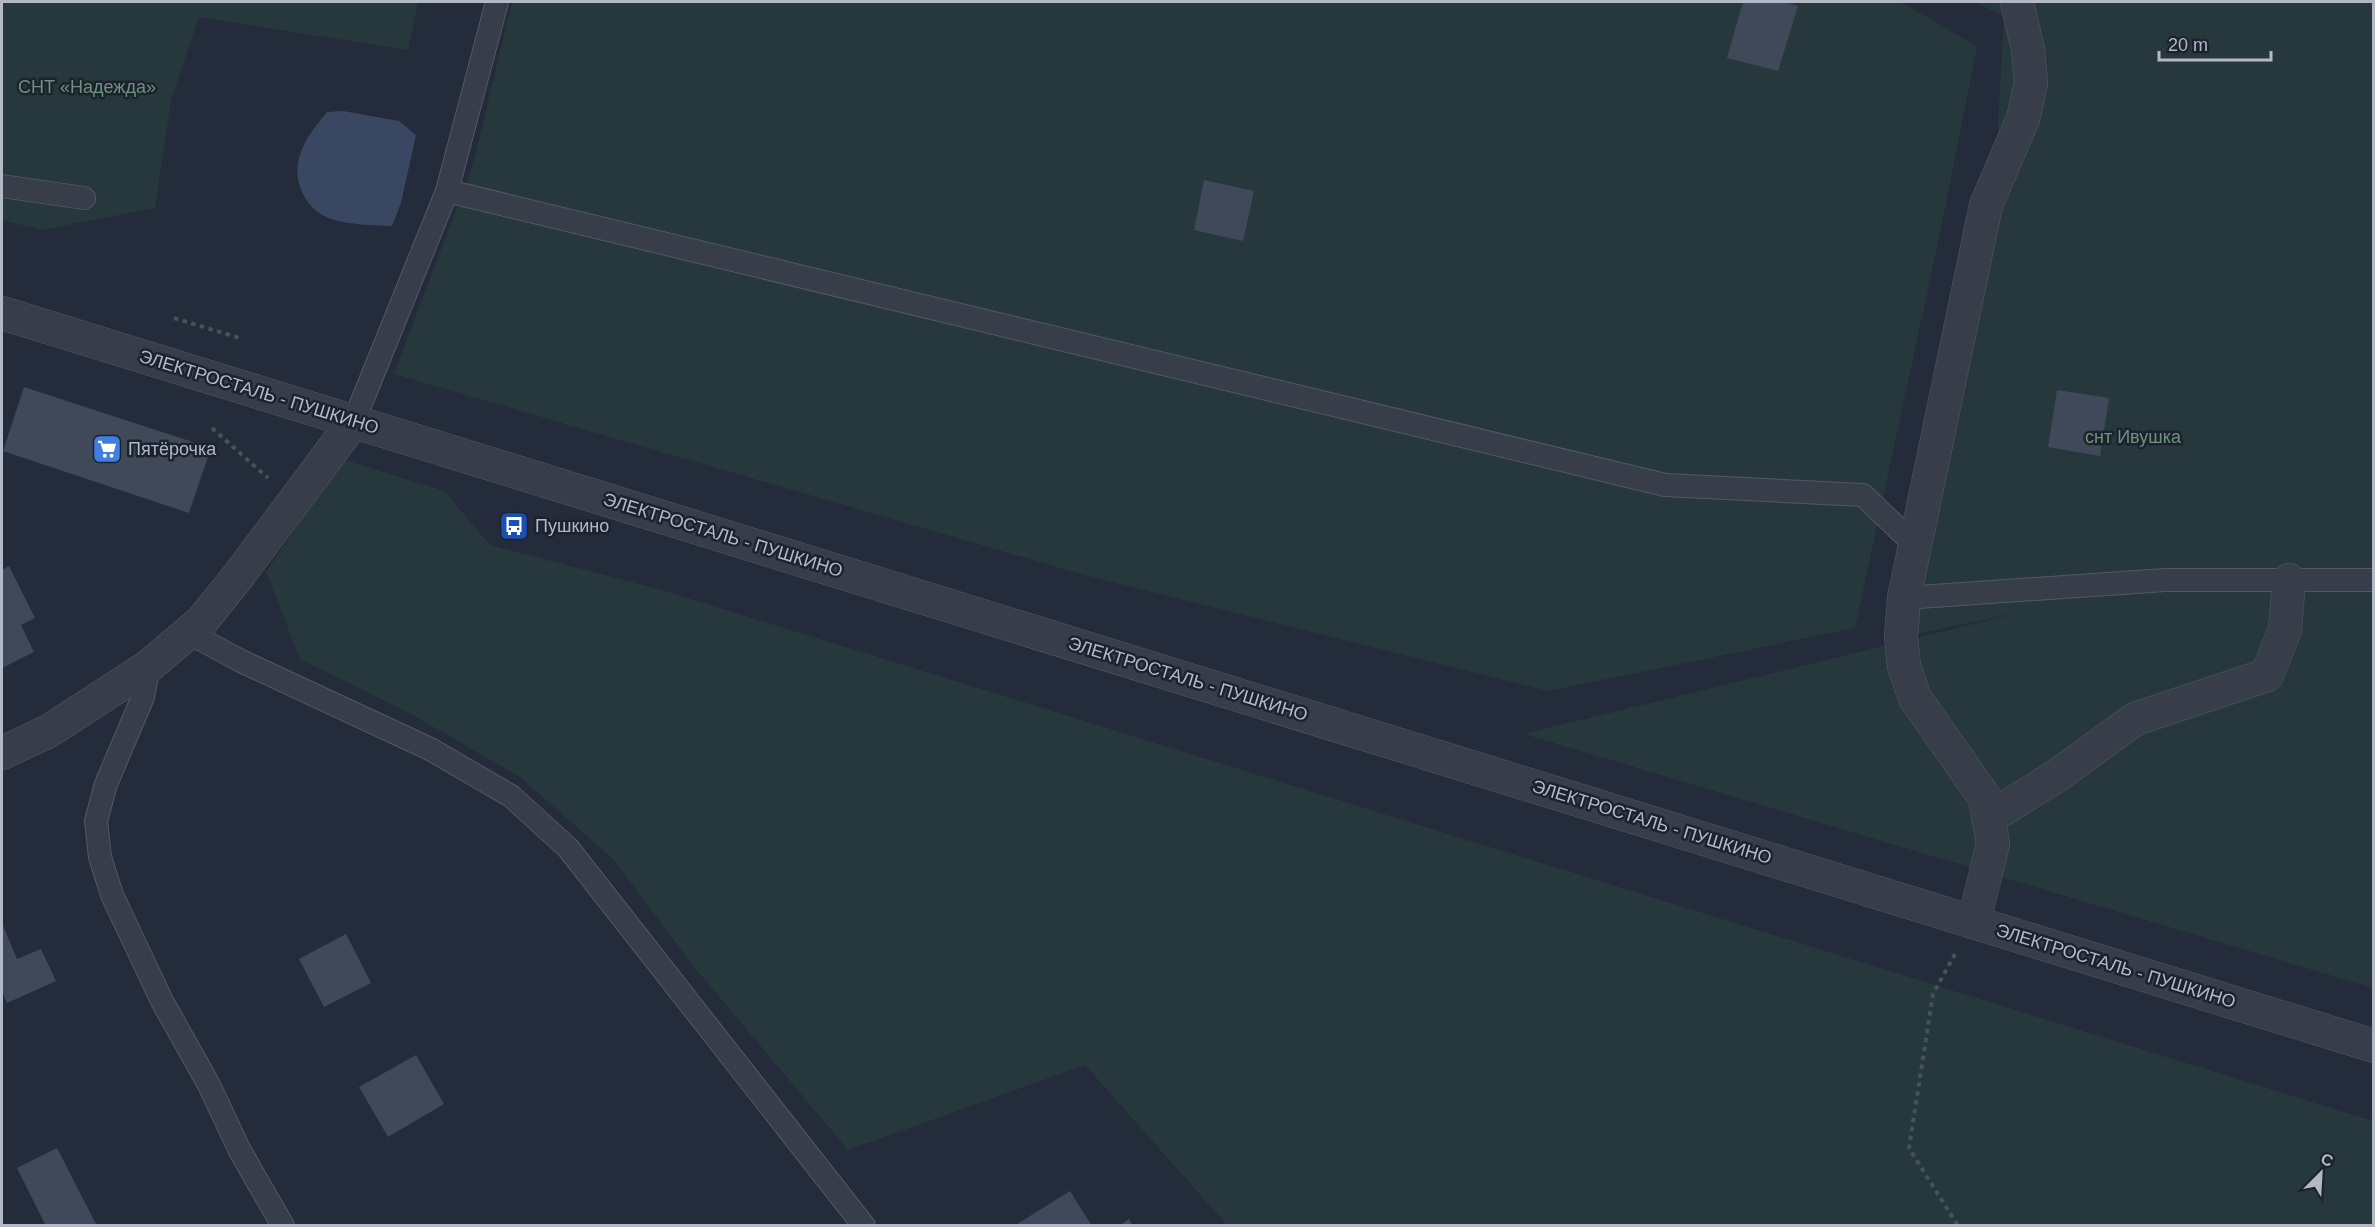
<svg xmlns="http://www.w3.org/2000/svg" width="2375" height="1227" viewBox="0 0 2375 1227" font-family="Helvetica,sans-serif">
  <rect width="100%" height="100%" fill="#242b3a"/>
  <path fill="#27383c" d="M2 2H418L408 50 199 17 171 100 155 208 41 230 2 220Z
    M512 2H1901L1977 46 1943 219 1855 628 1548 691 1088 576 394 374 473 165Z
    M1974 2H2373V988L1524 734 2022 612 1901 637 1991 253 2004 16Z
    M342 459 444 491 490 545 662 590 2373 1121V1225H1227L1085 1065 848 1150 695 968 615 861 520 777 411 714 300 659 266 572Z"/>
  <path fill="#3a4762" d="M343 111 399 121 416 135 401 203 392 226C373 225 349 225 331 219 319 215 310 207 304 196 287 163 306 137 327 112Z"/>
  <path fill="#404959" d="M1743 2H1783L1798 6 1778 71 1727 58Z
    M1204 180 1254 191 1243 241 1194 230Z
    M24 387 211 448 189 513 3 451Z
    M2057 390 2109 398 2100 456 2048 447Z
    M9 566 35 618 21 625 34 652 2 668V570Z
    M2 923 17 959 41 949 56 981 7 1003 2 991Z
    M346 934 371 983 324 1007 299 959Z
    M416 1055 444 1104 388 1137 359 1087Z
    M57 1148 96 1224 93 1226H46L17 1168Z
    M1070 1191 1092 1226H1014Z
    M1129 1219 1133 1226H1119Z"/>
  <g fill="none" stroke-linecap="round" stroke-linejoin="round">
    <g stroke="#535865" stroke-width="24">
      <path id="lane" d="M2 186 84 198
        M447 191 1665 485 1863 495 1916 546
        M354 421 447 191 497 2
        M1904 598 2165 580H2374
        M189 633 241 661 430 749 511 796 568 848 864 1226
        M149 666 143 697 106 784 96 821 100 857 112 895 162 1001 209 1085 240 1151 283 1226"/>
    </g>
    <g stroke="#535865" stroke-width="34">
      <path id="street" d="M2 313 2374 1046
        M2 753 49 731 149 666 202 621 239 575 354 421
        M1989 818 2058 775 2135 719 2267 675 2285 630 2289 580
        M1974 921 1993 844 1985 798 1915 698 1904 666 1901 637 1904 598 1986 205 2023 119 2031 83 2028 50 2017 2"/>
    </g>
    <path stroke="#445358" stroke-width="4" stroke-dasharray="4.5 4.5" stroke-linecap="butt" d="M174 318 243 339
      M212 428 268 478
      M1955 954 1933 994 1909 1148 1958 1226"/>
    <use href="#lane" stroke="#383d4a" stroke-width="22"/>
    <use href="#street" stroke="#383d4a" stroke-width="33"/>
  </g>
  <defs>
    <g id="supermarket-square" transform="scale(1.5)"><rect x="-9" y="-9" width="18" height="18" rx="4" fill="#3f7fe0" stroke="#1d222f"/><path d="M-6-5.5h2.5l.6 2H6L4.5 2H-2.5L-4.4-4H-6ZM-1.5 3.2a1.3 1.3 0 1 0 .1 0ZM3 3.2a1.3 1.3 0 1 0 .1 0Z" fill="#fff"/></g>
    <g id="bus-square" transform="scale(1.5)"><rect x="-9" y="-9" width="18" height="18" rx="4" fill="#1a4fb4" stroke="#1d222f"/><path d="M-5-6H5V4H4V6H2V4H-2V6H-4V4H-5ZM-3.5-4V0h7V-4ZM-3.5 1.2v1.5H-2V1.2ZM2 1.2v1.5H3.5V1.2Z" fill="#fff"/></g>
  </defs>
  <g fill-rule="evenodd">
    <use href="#supermarket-square" x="107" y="449"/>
    <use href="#bus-square" x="514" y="526"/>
  </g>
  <g text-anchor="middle" stroke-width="5" stroke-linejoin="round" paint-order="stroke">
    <g font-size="18" fill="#6b957a" stroke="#1d222f">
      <text x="87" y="93">СНТ «Надежда»</text>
      <text x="2133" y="443">снт Ивушка</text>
    </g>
    <g font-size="18" fill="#b3b8c6" stroke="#1d222f">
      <text transform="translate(259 392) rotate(17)" y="6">ЭЛЕКТРОСТАЛЬ - ПУШКИНО</text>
      <text transform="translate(723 535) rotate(17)" y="6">ЭЛЕКТРОСТАЛЬ - ПУШКИНО</text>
      <text transform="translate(1188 679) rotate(17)" y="6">ЭЛЕКТРОСТАЛЬ - ПУШКИНО</text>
      <text transform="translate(1652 822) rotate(17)" y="6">ЭЛЕКТРОСТАЛЬ - ПУШКИНО</text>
      <text transform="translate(2116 966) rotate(17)" y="6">ЭЛЕКТРОСТАЛЬ - ПУШКИНО</text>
    </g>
    <g font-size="18" fill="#b3b8c6" stroke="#1d222f" text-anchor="start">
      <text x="128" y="455">Пятёрочка</text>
      <text x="535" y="532">Пушкино</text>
    </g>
  </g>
  <rect width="2375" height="1227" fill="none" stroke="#b3b8c6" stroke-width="6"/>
  <g transform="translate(2321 1173) rotate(24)" stroke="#1d222f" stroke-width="4.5" paint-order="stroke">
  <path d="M0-4.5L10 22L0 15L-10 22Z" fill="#b3b8c6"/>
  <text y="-9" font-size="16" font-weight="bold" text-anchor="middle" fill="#b3b8c6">С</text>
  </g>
  <path d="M2159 51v9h112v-9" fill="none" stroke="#b3b8c6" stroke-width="3"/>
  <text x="2168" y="51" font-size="18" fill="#b3b8c6" stroke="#1d222f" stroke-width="4.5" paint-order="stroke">20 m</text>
</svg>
